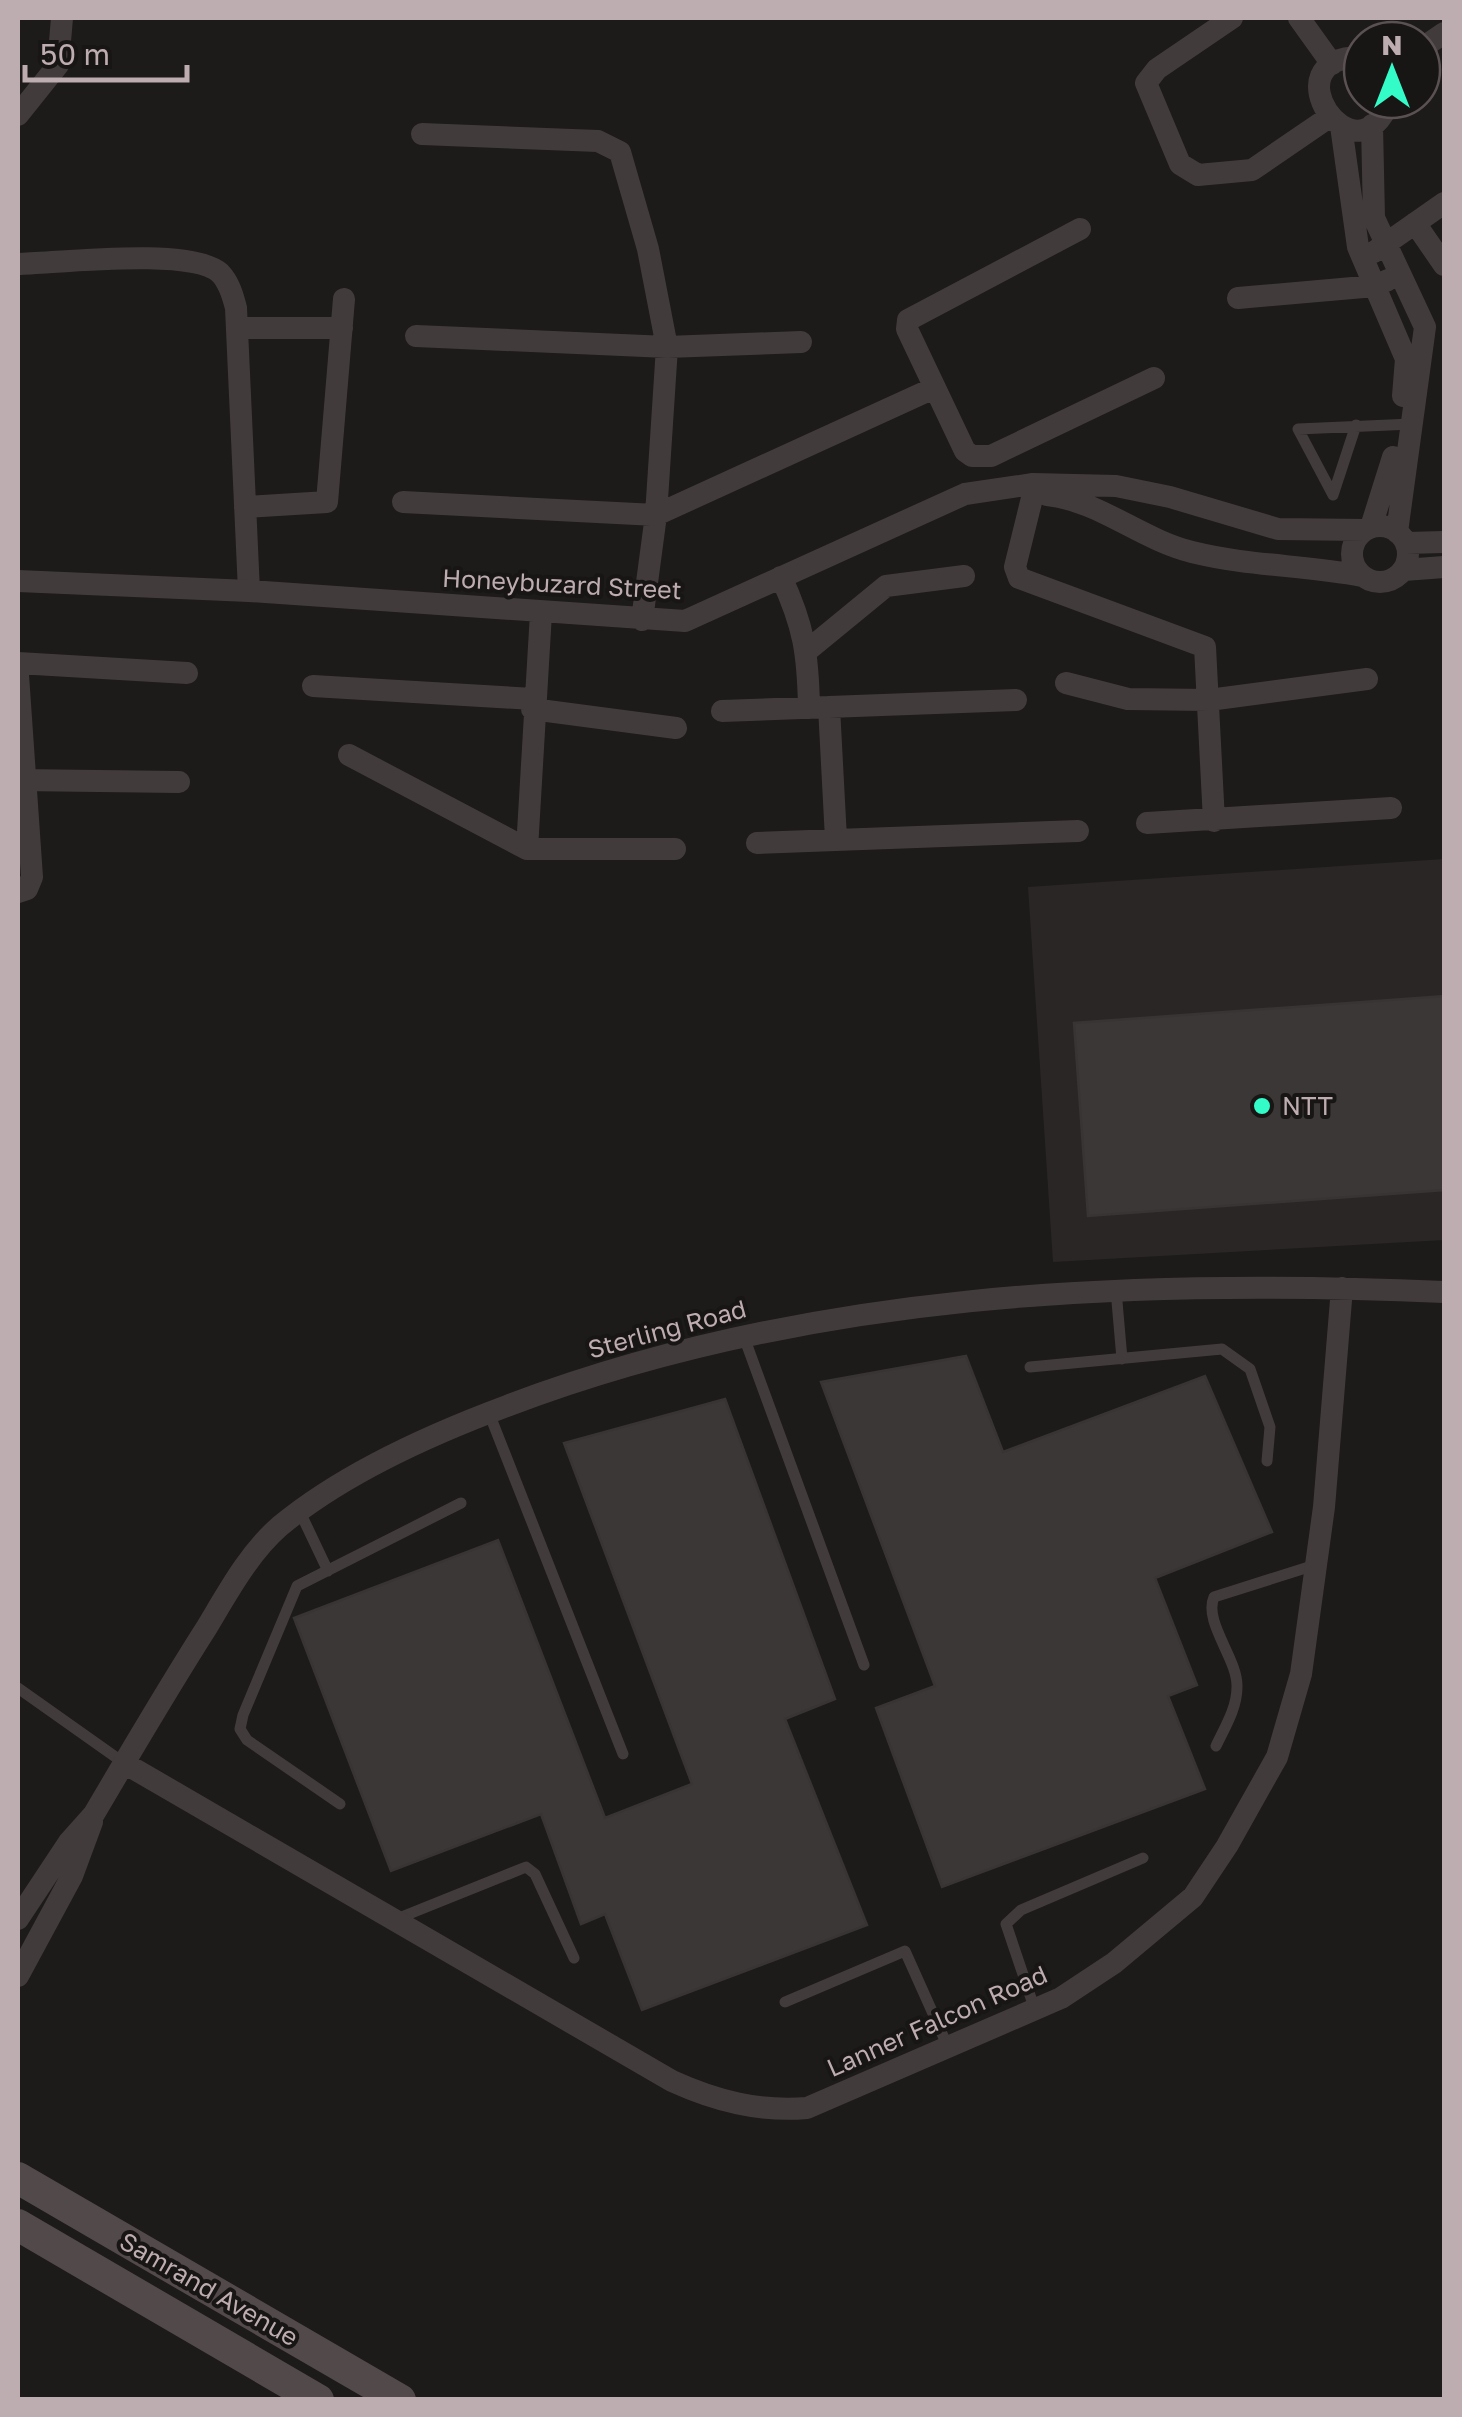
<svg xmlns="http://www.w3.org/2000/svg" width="1462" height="2417" viewBox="0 0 1462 2417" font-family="'Golos Text',sans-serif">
  <rect width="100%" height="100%" fill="#1d1a1a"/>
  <path fill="#2a2626" d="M1444 859V1240L1053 1262 1028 887Z"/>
  <path fill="#3c3737" stroke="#393434" stroke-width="2.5" d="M1444 996V1190L1088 1216 1074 1023Z
    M966 1356 1003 1452 1205 1376 1272 1532 1155 1578 1197 1685 1168 1696 1205 1789 942 1887 876 1708 935 1686 821 1382Z
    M725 1399 835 1699 785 1719 867 1925 642 2010 605 1914 581 1924 541 1814 391 1871 294 1618 498 1540 605 1818 692 1784 564 1443Z"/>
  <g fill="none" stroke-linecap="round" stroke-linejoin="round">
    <path stroke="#423b3b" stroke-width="11" d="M1333 495 1298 429 1412 424
      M1333 495 1356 425
      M1116 1290 1122 1359
      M744 1337 864 1665
      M1030 1367 1222 1349 1250 1369 1270 1427 1267 1461
      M489 1413 623 1754
      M300 1512 328 1571
      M18 1688 124 1763
      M1216 1746C1225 1727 1237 1708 1237 1687 1238 1659 1203 1622 1214 1597L1315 1565
      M340 1804 247 1740 240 1729 243 1715 297 1586 461 1503
      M394 1920 526 1867 535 1874 574 1958
      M785 2002 905 1951 948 2047
      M1035 2010 1006 1924 1021 1910 1143 1858"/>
    <path stroke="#423b3b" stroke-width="22" d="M1232 18 1157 69 1146 83 1180 164 1198 175 1252 170 1328 118
      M1299 18 1332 64
      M1422 48 1444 33
      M1362 57C1266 56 1356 189 1390 100
      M18 115 58 65 62 18
      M1372 125 1374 218 1425 327 1397 532
      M1341 126 1358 247 1406 359 1403 396
      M422 134 598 141 620 152 648 249 667 347 656 515 642 620
      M1415 223 1444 265
      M1080 229 908 320 907 329 965 451 972 456H991L1154 378
      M1374 252 1444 203
      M18 264C59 263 191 247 220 273 229 282 233 296 236 308L249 591
      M1238 298 1375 286 1388 280
      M237 328H342
      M416 336 667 347 801 342
      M1033 494 1015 567 1019 578 1205 647 1214 821
      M1047 495C1098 500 1142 540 1192 552 1248 566 1305 565 1362 576
      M403 502 656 515 934 388
      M245 507 327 502 344 299
      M1352 554a28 28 0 1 1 56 0a28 28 0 1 1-56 0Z
      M1371 527 1393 457
      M1406 543 1444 542
      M1404 570 1444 567
      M781 577C804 626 808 654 809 708
      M18 581 249 591 685 621 965 494 1033 484 1116 486 1170 497 1278 529 1365 530
      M541 613 527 849H675
      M808 650 886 586 964 576
      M18 663 187 673
      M18 675 32 877 27 889 18 892
      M1066 683 1128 699 1209 700 1367 679
      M313 686 533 699
      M829 707 836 839
      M532 709 676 728
      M722 711 1016 700
      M349 755 527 849
      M18 780 179 782
      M1147 823 1391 808
      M757 843 1078 831
      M124 1763 672 2081C716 2101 759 2112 807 2108L1061 1998 1114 1963 1193 1897 1227 1846 1277 1757 1301 1674 1324 1507 1342 1288
      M18 1919 69 1842 94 1814C131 1751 168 1688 207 1627 228 1592 249 1553 280 1526 344 1473 429 1435 507 1406 804 1293 1130 1278 1444 1292
      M18 1976 72 1876 92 1822"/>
    <path stroke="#52494a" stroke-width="32" d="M18 2178 400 2400
      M18 2225 318 2400"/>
  </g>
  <circle fill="#33fcc9" stroke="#181515" stroke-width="4" cx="1262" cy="1106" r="10"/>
  <g text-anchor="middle" stroke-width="8" stroke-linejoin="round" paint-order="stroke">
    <g font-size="25" fill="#bdacb0" stroke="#181515">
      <text transform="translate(562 584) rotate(3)" y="9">Honeybuzard Street</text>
      <text transform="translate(667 1329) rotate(-15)" y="9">Sterling Road</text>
      <text transform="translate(937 2021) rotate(-24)" y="9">Lanner Falcon Road</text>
      <text transform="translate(209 2289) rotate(30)" y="9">Samrand Avenue</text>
    </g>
    <g font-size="25" fill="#bdacb0" stroke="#181515" text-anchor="start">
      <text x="1282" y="1115">NTT</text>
    </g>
  </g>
  <rect width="1462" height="2417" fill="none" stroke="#bdacb0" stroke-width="40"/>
  <g transform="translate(1392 70)"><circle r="48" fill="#181515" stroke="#5a5153" stroke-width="2.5"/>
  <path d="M0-8L18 38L0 25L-18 38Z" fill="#33fcc9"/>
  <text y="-15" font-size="28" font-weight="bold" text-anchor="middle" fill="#bdacb0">N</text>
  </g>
  <path d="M25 65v15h162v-15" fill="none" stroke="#bdacb0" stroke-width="5"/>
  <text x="40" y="65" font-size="30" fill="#bdacb0" stroke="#181515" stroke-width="8" paint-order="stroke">50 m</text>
</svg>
